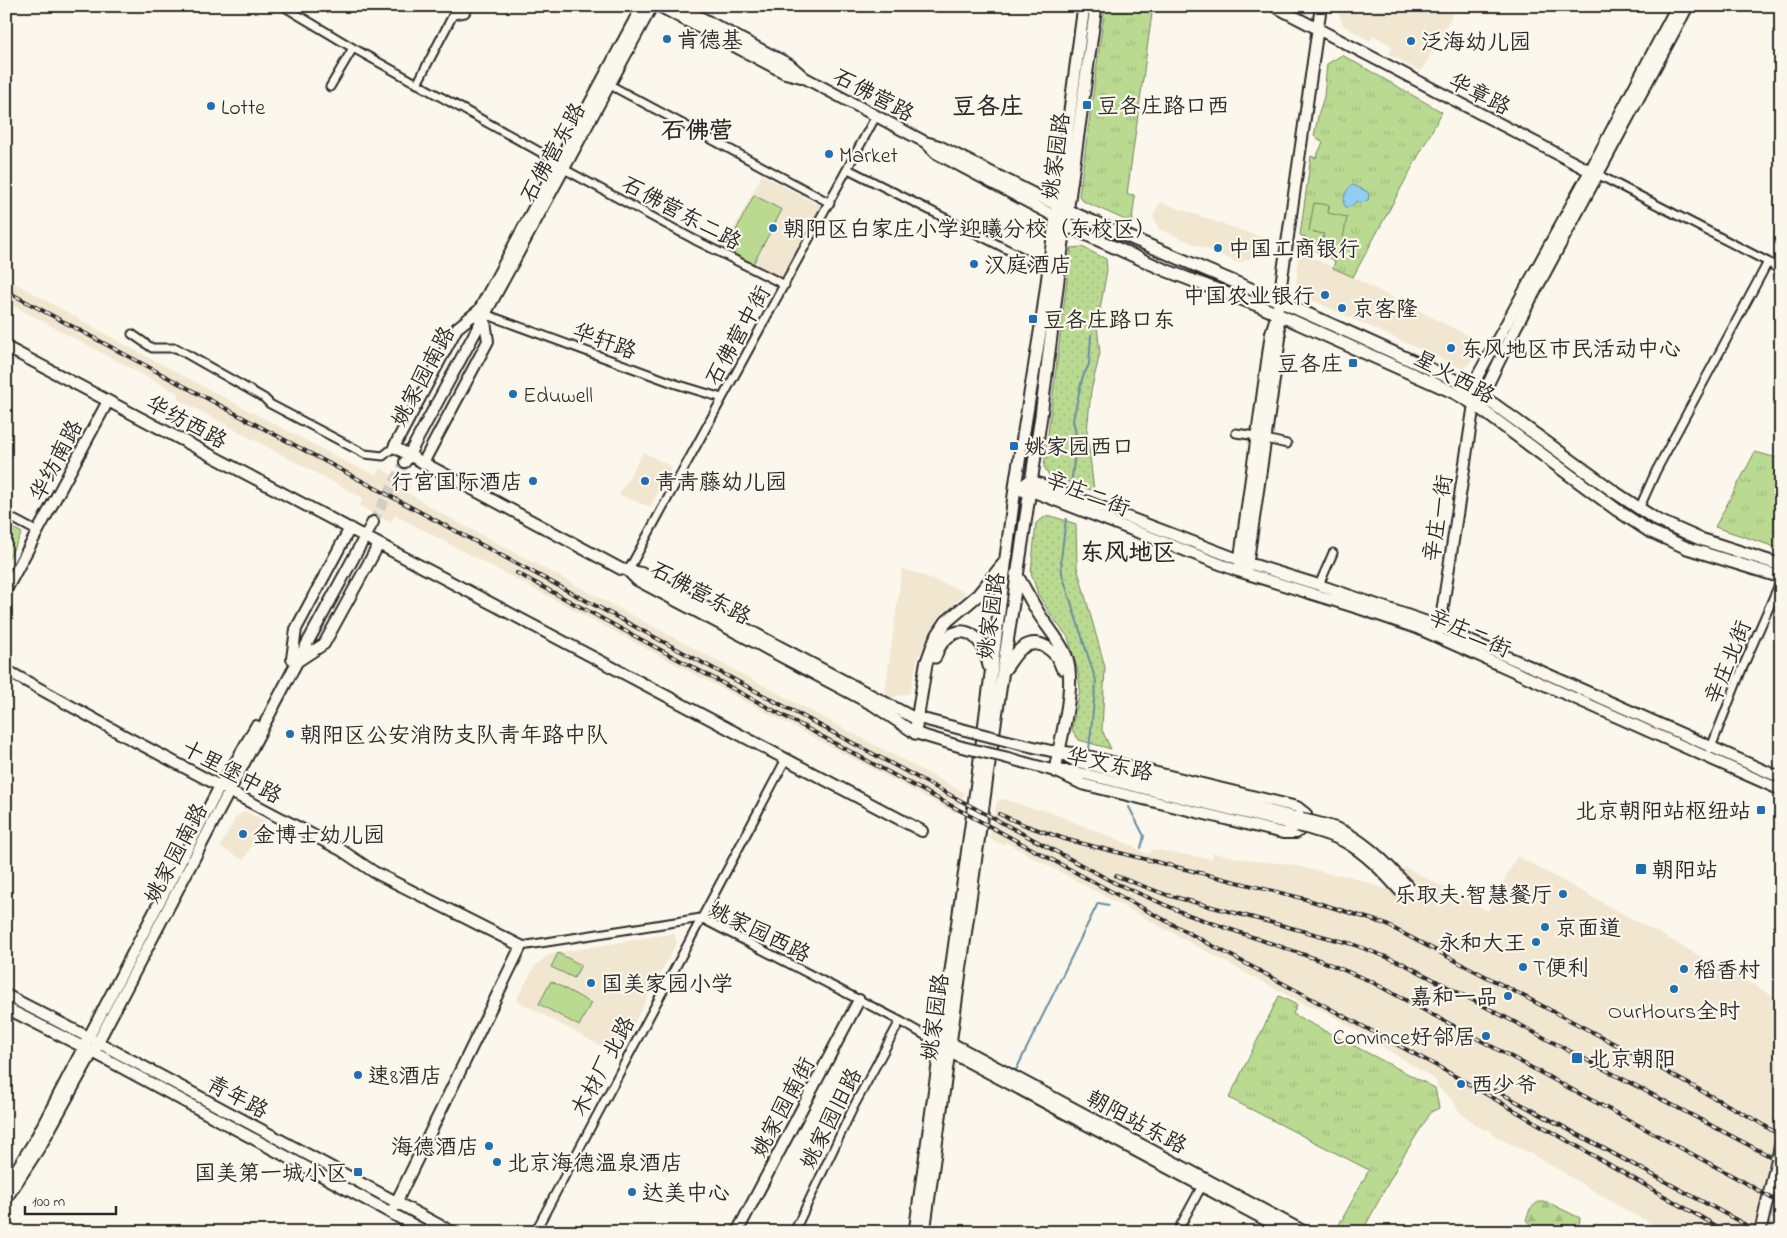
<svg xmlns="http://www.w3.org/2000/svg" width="1787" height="1238" viewBox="0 0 1787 1238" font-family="'Indie Flower','LXGW WenKai TC',sans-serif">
  <defs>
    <pattern id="grass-dots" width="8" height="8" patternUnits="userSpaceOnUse" patternTransform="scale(1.25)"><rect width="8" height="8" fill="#bada92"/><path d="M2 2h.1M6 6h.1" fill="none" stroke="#a0bb7e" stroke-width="1.8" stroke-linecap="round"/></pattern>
    <pattern id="forest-firs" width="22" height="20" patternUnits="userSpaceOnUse" patternTransform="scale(1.25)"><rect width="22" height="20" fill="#bada92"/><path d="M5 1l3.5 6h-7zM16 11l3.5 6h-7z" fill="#a0bb7e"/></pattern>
    <pattern id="park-tufts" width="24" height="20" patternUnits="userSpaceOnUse" patternTransform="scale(1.25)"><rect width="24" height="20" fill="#bada92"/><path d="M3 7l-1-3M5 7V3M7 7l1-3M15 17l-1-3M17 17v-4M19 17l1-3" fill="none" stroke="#a0bb7e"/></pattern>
  </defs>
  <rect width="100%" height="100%" fill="#fbf7ec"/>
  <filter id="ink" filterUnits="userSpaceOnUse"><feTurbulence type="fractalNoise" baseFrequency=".02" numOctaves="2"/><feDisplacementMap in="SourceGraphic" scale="10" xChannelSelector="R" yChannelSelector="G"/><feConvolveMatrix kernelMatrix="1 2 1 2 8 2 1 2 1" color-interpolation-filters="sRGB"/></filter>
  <g filter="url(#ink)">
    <path fill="#f1e7d1" d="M1335 6H1451L1452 16 1421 72 1389 54 1393 47 1374 35 1370 41 1344 26Z
      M762 175 823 207 783 282 722 250Z
      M1160 202 1263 238 1252 258 1239 263 1159 229 1153 216Z
      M1298 250 1481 342 1468 366 1461 368 1296 293Z
      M6 278 127 346 352 465 376 475 380 468 411 485 407 492 435 510 965 793 955 813 395 515 391 523 360 506 363 498 179 400 177 393 6 302Z
      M643 452 672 467 650 507 619 495Z
      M902 568 966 592 938 621 918 657 910 693 884 699Z
      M1004 799 1030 808 1044 810 1131 845 1145 853H1151V849L1212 859 1213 853 1256 861 1288 864 1332 874 1349 876 1386 889 1405 867 1488 911 1517 856 1781 1000V1028L1774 1055 1781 1063V1232H1667L1627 1211 1532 1154 1498 1138 1488 1129 1484 1130 1459 1112 1452 1099 1438 1088 1436 1080 1338 1019 1317 1008 1309 1007 1005 842 1003 845 989 838 997 801Z
      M245 811 266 821 244 860 220 847 236 817Z
      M674 933 677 942 617 1055 516 1000 535 966 550 954Z"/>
    <path fill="url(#grass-dots)" stroke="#72825e" d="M1082 247 1106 259 1107 270 1097 326 1100 353 1091 391 1087 431 1094 491 1049 475 1044 467 1071 248Z
      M1048 515 1076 524 1077 567 1105 667 1102 730 1111 749 1079 740 1072 730 1080 689 1078 672 1068 637 1052 617 1038 594 1031 573 1036 523Z"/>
    <path fill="url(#forest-firs)" stroke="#72825e" d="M1538 1202H1547L1580 1218 1578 1232H1537L1526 1220 1530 1209Z"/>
    <path fill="url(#park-tufts)" stroke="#72825e" d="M1105 6H1153L1127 194 1134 195C1136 205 1130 214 1134 224L1083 201 1079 196Z
      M1342 55 1442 112 1353 277 1333 268 1335 261 1316 251 1318 245 1300 235 1311 156 1316 158 1323 142 1314 136 1319 112 1324 97 1327 64Z
      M1755 452 1781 459V549L1715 527Z
      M6 524 22 533 6 563Z
      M1279 996 1297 1005 1293 1014 1435 1088 1439 1108 1431 1112 1399 1163 1362 1232H1335L1369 1170 1229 1098Z"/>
    <path fill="#bada92" stroke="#72825e" d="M754 195 782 210 753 264 726 250Z
      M1314 203 1329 205 1328 213 1347 217 1340 255 1320 251 1324 234 1309 231Z
      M558 953 581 965 574 978 551 967Z
      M551 981 591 1003 579 1026 539 1004Z"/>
    <path fill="#91cef1" stroke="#688da2" d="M1353 185 1368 192 1369 197 1368 200 1361 203 1356 201 1351 207 1347 208 1344 205C1343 198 1346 188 1353 185Z"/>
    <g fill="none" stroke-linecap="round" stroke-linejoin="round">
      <path stroke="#688da2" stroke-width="2" d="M1070 492 1077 439 1073 420 1082 379 1089 364 1091 335
        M1066 519 1061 559 1062 574 1096 681 1089 750
        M1129 807 1144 836 1141 848
        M1015 1072 1098 903 1109 905"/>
      <path stroke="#d1cec5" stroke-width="10" stroke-dasharray="10 5" stroke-linecap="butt" d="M373 522 405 462
        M1766 1232 1781 1170"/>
      <g stroke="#2b2b2b" stroke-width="11">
        <path id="street" d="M289 6 288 9 353 48 558 162
          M417 84 453 15 465 13 469 6
          M610 85 830 203
          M330 87 353 48
          M564 169 695 240 785 285
          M848 169 1048 270
          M1595 173 1768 262 1781 271
          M482 313 676 384 722 398
          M132 334 152 348H176L264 398 270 404 365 454 383 456 394 447
          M1236 433 1256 436
          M1266 439 1287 444
          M1639 509 1656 471 1768 262
          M6 515 38 532
          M628 571 876 116
          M1319 585 1333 553
          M1710 750 1742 669 1781 580
          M521 946 701 918 900 1021 940 1044
          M535 1232 786 759
          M794 1232 854 1106 900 1021
          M1177 1232 1203 1184"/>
      </g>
      <g stroke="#2b2b2b" stroke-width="14">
        <path id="secondary" d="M659 6 785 73 801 77
          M679 6 790 65 805 78 925 142 939 146 1064 209
          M1274 6 1590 171
          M925 142 936 153 1056 217 1060 221
          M478 311 457 328 394 447 621 569 641 573 916 719H923L965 730
          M476 316 642 6
          M6 347 922 831
          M1478 394 1489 382 1516 327 1688 6
          M1478 394 1477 377 1590 171 1677 6
          M405 462 652 6
          M423 463 488 341 484 315
          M1023 491 1029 490 1238 571 1361 609 1417 628 1781 790
          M1014 492 1030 480 1248 563 1319 585 1439 626 1463 638 1529 666 1781 778
          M1239 565 1271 333 1275 320
          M1247 567 1280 338 1277 314 1280 292 1321 6
          M628 571 637 580 873 705 915 733 962 747
          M6 590 108 401
          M1439 632 1474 404
          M292 659 296 629 350 528
          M298 661 324 644 379 544
          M6 670 123 735 341 850 374 872 521 946 391 1213
          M1008 741 1051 751H1058L1075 761 1302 819
          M1004 757 1055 771H1072L1298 826
          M1055 771 1082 784 1283 833H1296L1304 827 1306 814 1297 807 1079 754 1058 751
          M6 995 90 1038 452 1232
          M6 1008 93 1052 426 1232
          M951 1043 1305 1232
          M950 1052 1288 1232
          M6 1186 35 1140 220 786 238 758 256 726
          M6 1199 41 1145 98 1042 297 662 373 522
          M737 1232 859 1000
          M1760 1232 1781 1142"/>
      </g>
      <g stroke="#2b2b2b" stroke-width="15">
        <path id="primary" d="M1068 211 1279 301 1457 381 1495 405 1616 493 1657 520 1700 539 1781 565
          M1065 225 1165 270 1257 305 1455 393 1474 404 1617 510 1649 531 1687 548 1781 577
          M1016 574C1024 587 1031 601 1039 614 1048 628 1060 641 1066 656 1077 687 1060 739 1055 771
          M935 657C942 635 964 620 981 644 986 650 987 658 989 666
          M1004 670C1010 663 1015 653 1022 648 1040 636 1057 652 1062 668
          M915 733 926 664 935 639 946 622 978 595 1004 563
          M915 1232 978 775 1016 480 1042 320 1084 6
          M924 1232 987 777 1041 416 1061 256 1096 6"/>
      </g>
      <use href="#street" stroke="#fbf7ec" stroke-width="7"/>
      <use href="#secondary" stroke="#fbf7ec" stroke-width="10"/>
      <use href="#primary" stroke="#fbf7ec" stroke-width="11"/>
      <g stroke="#2b2b2b" stroke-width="4">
        <path id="rail" d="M6 291 1115 883 1186 914 1322 961 1370 981 1744 1182 1781 1204
          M517 573 1437 1066 1727 1232
          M999 814 1027 826 1068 840 1305 899 1383 923 1600 1036 1757 1121 1781 1136
          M1116 876 1167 895 1352 944 1402 963 1781 1162
          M1495 1090 1759 1232"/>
      </g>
      <use href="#rail" stroke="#fbf7ec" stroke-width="2" stroke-dasharray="5.5" stroke-linecap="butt"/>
      <g stroke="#2b2b2b" stroke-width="14" stroke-linecap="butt">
        <path id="secondary-bridge" d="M965 730 1008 741
          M962 747 1004 757
          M1302 819C1316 822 1330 825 1343 831 1370 845 1390 867 1410 889
          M1298 826C1313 830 1329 834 1343 841 1366 853 1384 873 1401 892"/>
      </g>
      <use href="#secondary-bridge" stroke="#fbf7ec" stroke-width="10"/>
    </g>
  </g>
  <g fill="#1f6fb2" stroke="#fbf7ec" stroke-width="2">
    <circle cx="667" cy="39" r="5"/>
    <circle cx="1411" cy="41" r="5"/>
    <rect x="1082" y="100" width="10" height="10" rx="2.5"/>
    <circle cx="211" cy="106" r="5"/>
    <circle cx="829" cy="154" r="5"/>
    <circle cx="773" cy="228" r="5"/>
    <circle cx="1218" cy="248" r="5"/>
    <circle cx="974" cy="264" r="5"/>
    <circle cx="1325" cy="295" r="5"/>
    <circle cx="1342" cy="308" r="5"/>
    <rect x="1028" y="314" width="10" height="10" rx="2.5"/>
    <circle cx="1451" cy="348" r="5"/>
    <rect x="1348" y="358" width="10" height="10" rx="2.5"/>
    <circle cx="513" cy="394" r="5"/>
    <rect x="1009" y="441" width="10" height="10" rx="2.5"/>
    <circle cx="533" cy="481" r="5"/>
    <circle cx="645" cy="481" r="5"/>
    <circle cx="290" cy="734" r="5"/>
    <rect x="1756" y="805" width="10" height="10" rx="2.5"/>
    <circle cx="243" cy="834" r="5"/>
    <rect x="1635" y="863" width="12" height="12" rx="2.5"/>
    <circle cx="1563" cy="894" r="5"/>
    <circle cx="1545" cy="927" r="5"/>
    <circle cx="1536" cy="942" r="5"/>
    <circle cx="1523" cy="967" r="5"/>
    <circle cx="1684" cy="969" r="5"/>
    <circle cx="591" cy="983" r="5"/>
    <circle cx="1674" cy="989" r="5"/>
    <circle cx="1508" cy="996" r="5"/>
    <circle cx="1486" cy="1036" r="5"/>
    <rect x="1571" y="1052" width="12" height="12" rx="2.5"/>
    <circle cx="358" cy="1075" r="5"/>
    <circle cx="1461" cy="1084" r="5"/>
    <circle cx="489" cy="1146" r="5"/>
    <circle cx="497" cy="1162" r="5"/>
    <rect x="353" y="1167" width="10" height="10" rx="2.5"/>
    <circle cx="632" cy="1192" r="5"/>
  </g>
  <g text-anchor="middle" stroke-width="4.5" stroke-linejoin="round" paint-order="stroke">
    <g font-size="22" fill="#2b2b2b" stroke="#fbf7ec" text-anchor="start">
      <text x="677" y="47">肯德基</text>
      <text x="1421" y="49">泛海幼儿园</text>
      <text x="1097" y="113">豆各庄路口西</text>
      <text x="221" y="114">Lotte</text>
      <text x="839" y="162">Market</text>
      <text x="783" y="236">朝阳区白家庄小学迎曦分校（东校区）</text>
      <text x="1228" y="256">中国工商银行</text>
      <text x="984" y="272">汉庭酒店</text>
      <text x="1315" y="303" text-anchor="end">中国农业银行</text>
      <text x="1352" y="316">京客隆</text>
      <text x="1043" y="327">豆各庄路口东</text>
      <text x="1461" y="356">东风地区市民活动中心</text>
      <text x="1343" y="371" text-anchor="end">豆各庄</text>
      <text x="523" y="402">Eduwell</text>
      <text x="1024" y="454">姚家园西口</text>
      <text x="523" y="489" text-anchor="end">行宫国际酒店</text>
      <text x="655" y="489">青青藤幼儿园</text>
      <text x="300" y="742">朝阳区公安消防支队青年路中队</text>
      <text x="1751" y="818" text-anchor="end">北京朝阳站枢纽站</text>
      <text x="253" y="842">金博士幼儿园</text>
      <text x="1652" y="877">朝阳站</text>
      <text x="1553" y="902" text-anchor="end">乐取夫·智慧餐厅</text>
      <text x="1555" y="935">京面道</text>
      <text x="1526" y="950" text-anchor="end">永和大王</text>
      <text x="1533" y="975">T便利</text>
      <text x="1694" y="977">稻香村</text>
      <text x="601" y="991">国美家园小学</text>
      <text x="1498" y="1004" text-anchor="end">嘉和一品</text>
      <text x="1674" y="1018" text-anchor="middle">OurHours全时</text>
      <text x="1476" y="1044" text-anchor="end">Convince好邻居</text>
      <text x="1588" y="1066">北京朝阳</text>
      <text x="368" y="1083">速8酒店</text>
      <text x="1471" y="1092">西少爷</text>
      <text x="479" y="1154" text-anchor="end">海德酒店</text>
      <text x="507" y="1170">北京海德温泉酒店</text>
      <text x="348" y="1180" text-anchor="end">国美第一城小区</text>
      <text x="642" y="1200">达美中心</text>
    </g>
    <g font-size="22" fill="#2b2b2b" stroke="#fbf7ec">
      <text transform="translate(1480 93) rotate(27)" y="8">华章路</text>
      <text transform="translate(874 94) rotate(28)" y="8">石佛营路</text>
      <text transform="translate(552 152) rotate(-61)" y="8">石佛营东路</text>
      <text transform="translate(1055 156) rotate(-82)" y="8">姚家园路</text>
      <text transform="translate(682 212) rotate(28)" y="8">石佛营东二路</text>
      <text transform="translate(737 335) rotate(-61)" y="8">石佛营中街</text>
      <text transform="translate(605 340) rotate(20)" y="8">华轩路</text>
      <text transform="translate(422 376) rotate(-62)" y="8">姚家园南路</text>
      <text transform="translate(1455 376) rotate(28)" y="8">星火西路</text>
      <text transform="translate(187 421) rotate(28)" y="8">华纺西路</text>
      <text transform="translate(55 460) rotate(-62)" y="8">华纺南路</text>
      <text transform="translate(1088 493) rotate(21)" y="8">辛庄二街</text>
      <text transform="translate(1437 518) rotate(-81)" y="8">辛庄一街</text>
      <text transform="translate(701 592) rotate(28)" y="8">石佛营东路</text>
      <text transform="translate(990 616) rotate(-82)" y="8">姚家园路</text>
      <text transform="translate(1470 632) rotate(24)" y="8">辛庄二街</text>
      <text transform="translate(1727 662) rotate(-68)" y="8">辛庄北街</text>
      <text transform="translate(1110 763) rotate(12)" y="8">华文东路</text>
      <text transform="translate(232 771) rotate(28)" y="8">十里堡中路</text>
      <text transform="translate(175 853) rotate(-62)" y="8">姚家园南路</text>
      <text transform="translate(760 931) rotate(26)" y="8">姚家园西路</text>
      <text transform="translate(934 1017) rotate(-82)" y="8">姚家园路</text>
      <text transform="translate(602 1066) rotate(-62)" y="8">木材厂北路</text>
      <text transform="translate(238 1096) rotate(28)" y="8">青年路</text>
      <text transform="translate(782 1107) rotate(-62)" y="8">姚家园南街</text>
      <text transform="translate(830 1118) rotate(-63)" y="8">姚家园旧路</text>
      <text transform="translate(1137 1121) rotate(28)" y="8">朝阳站东路</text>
    </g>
    <g font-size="24" font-weight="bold" fill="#2b2b2b" stroke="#fbf7ec">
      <text x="988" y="114">豆各庄</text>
      <text x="697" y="138">石佛营</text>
      <text x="1128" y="560">东风地区</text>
    </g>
  </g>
  <rect width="1787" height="1238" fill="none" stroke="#fbf7ec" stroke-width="25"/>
  <rect x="12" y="12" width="1762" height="1213" fill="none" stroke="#2b2b2b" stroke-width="2" filter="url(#ink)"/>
  <path d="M25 1206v8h91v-8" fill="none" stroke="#2b2b2b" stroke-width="2.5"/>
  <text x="32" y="1206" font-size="15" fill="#2b2b2b" stroke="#fbf7ec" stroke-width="4" paint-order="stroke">100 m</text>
</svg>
